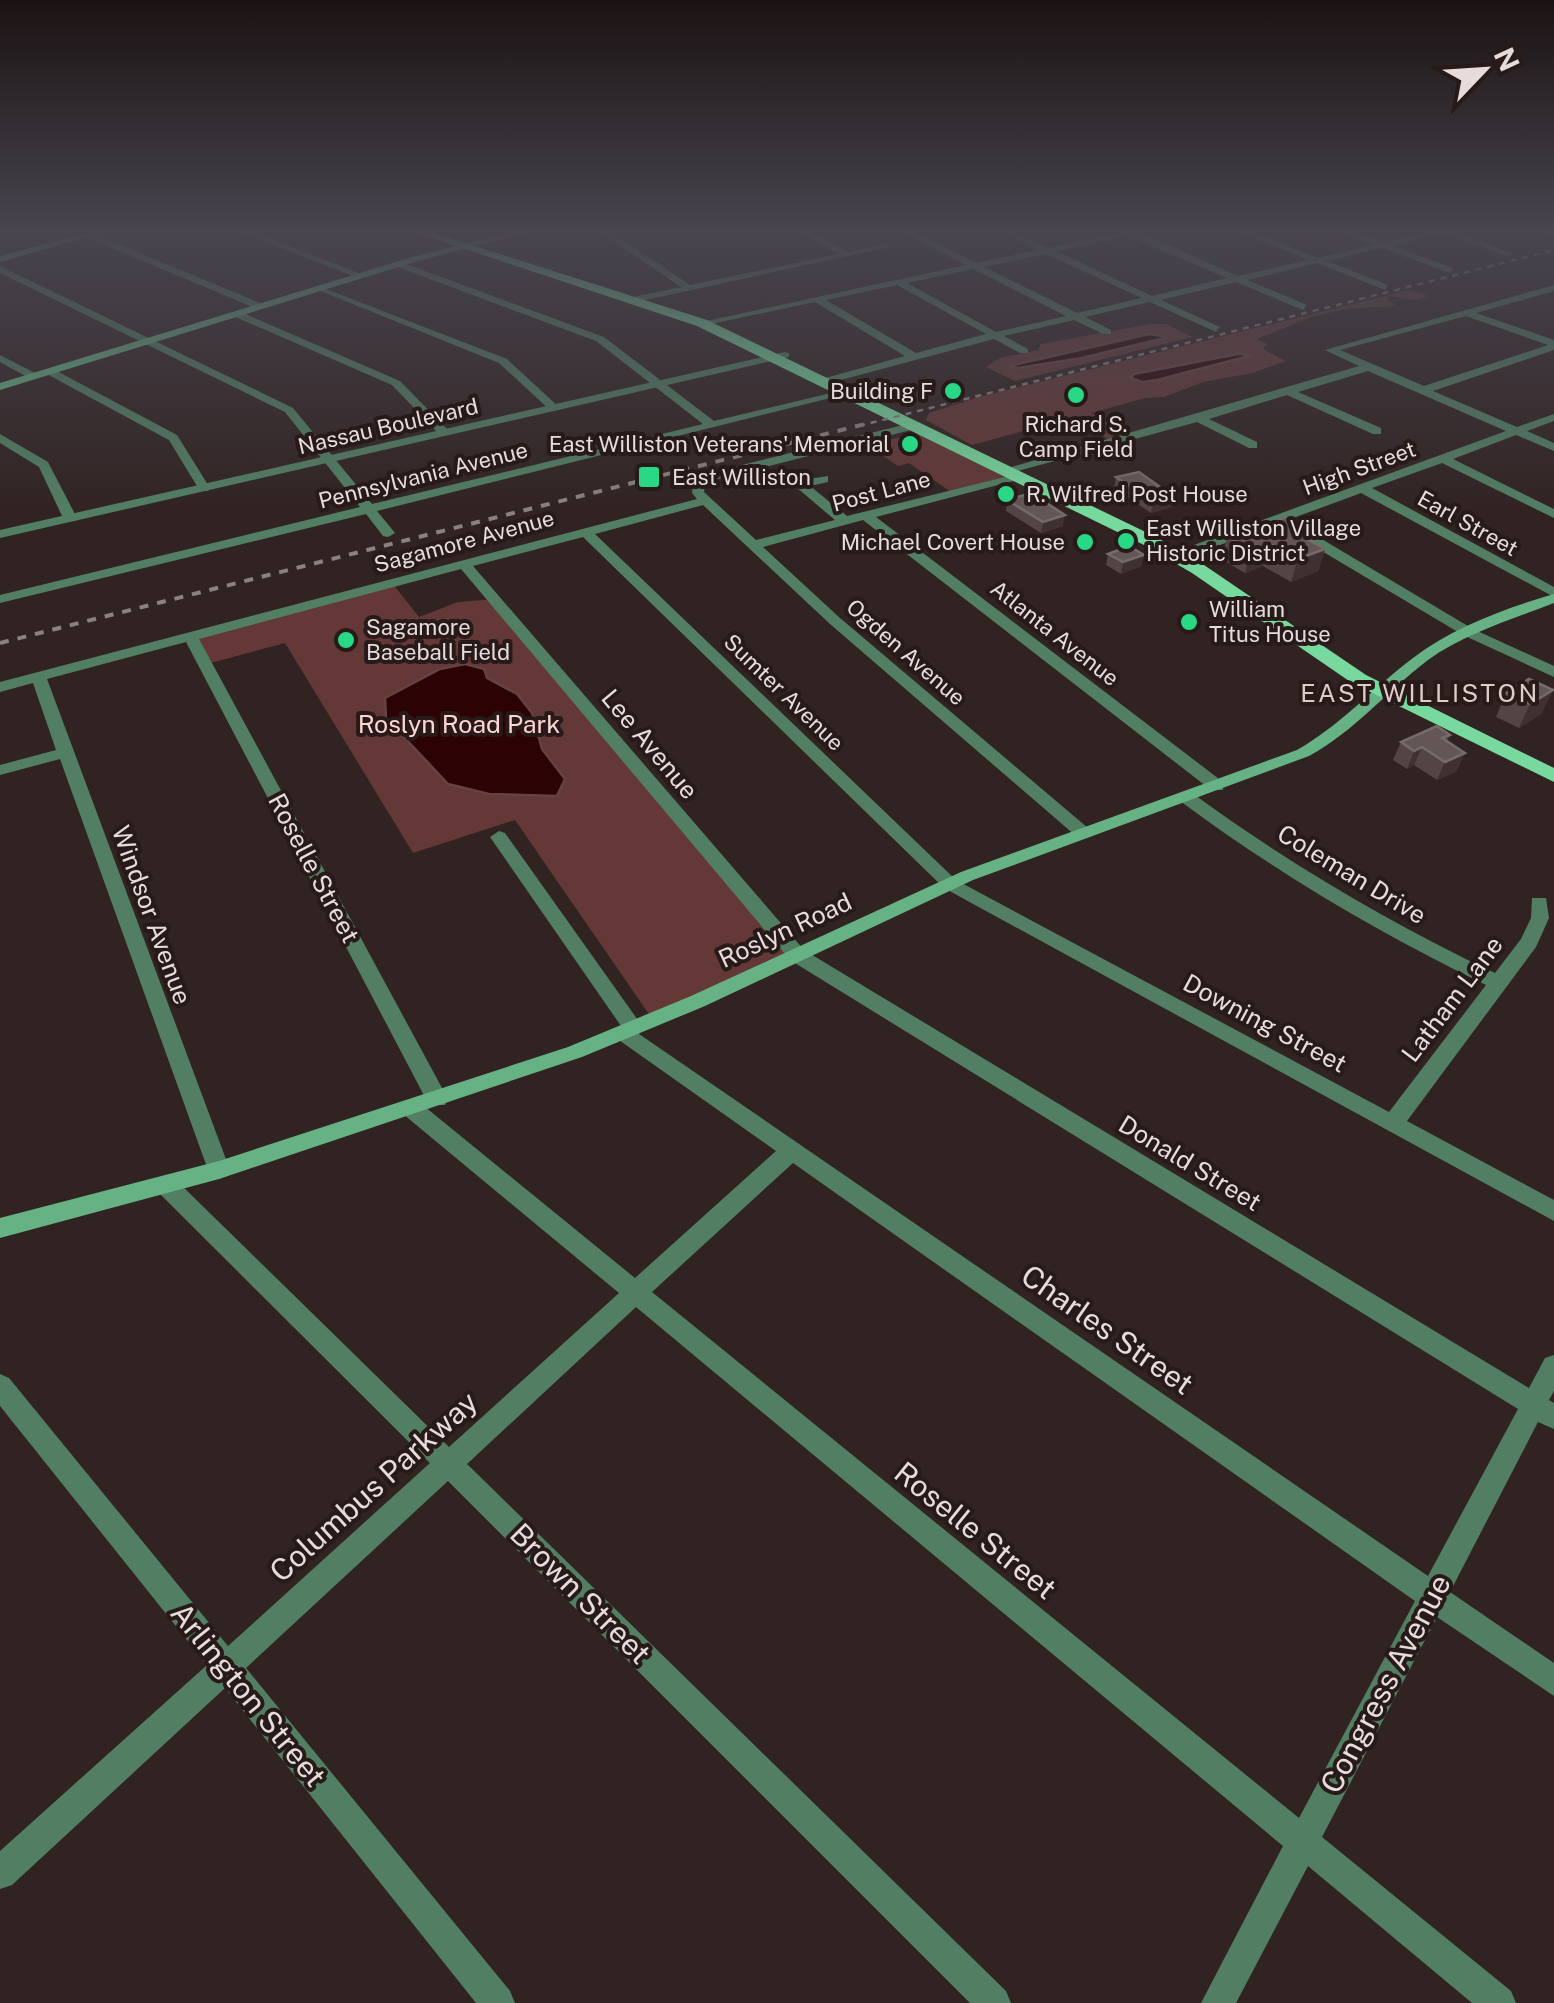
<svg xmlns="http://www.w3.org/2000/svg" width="1554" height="2003" viewBox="0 0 1554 2003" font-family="'Public Sans',sans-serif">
  <rect width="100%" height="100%" fill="#312322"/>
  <path fill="#643836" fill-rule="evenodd" d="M1409 290 1429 296 1416 300 1389 296 1387 299 1396 306 1346 309 1311 317 1257 339 1267 344 1263 349 1286 361 1252 373 1203 382 1164 397 1145 398 1091 413 1132 437 1113 442 1071 418 972 445 926 420 929 413 979 397Z
    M1150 324H1166L1193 337 1015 381 986 367 1000 358 1038 350 1041 344ZM1149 334 1168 338 1018 368 1009 365Z
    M916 433 1009 477 951 492 909 463 898 466 868 445Z
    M392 583 419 617 458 602 494 599 797 955 653 1020 515 820 413 853 285 643 207 664 193 637Z"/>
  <path fill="#2c0205" stroke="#644345" stroke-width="2.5" d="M1149 334 1169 337 1082 358 1018 368 1009 366Z
    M1238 354 1253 355 1157 380 1142 382 1131 378 1134 374Z
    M465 664 484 669 487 678 517 694 532 713 542 749 565 779 557 796 489 794 448 784 386 718 385 698 440 669Z"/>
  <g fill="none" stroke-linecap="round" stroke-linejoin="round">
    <path fill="#527f63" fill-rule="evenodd" d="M89 232 265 305 266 307 257 309 86 237Z
      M241 232H254L366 276 358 278Z
      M600 232H611L690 285 838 254 802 232H813L848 252 884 244 889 247 636 302 633 297 681 287Z
      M903 232H915L976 263 1038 250 1003 232H1015L1048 248 1122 232H1140L1238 276 1308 260 1241 232H1254L1318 258 1373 245 1343 232H1356L1384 242 1428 232H1457L1514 254 1506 256 1444 233 1393 246 1453 268 1450 273 1383 248 1327 261 1388 285 1385 290 1317 263 1247 280 1307 305 1303 310 1236 282 1161 300 1220 327 1216 332 1150 302 1085 317 1111 330V334H1103L1074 320 1004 336 1028 349V353H1020L994 339 822 385 818 384V380L905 356 815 302 702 326 697 323 966 265ZM1128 236 1227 278 1152 296 1056 251ZM1046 254 1142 298 1077 313 984 267ZM973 269 1066 316 996 332 907 283ZM897 285 986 334 916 353 826 300Z
      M1544 232H1554V237Z
      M398 261 604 337 714 421 856 387 862 390 377 511 395 533 388 537 383 536 366 514 0 603V595L360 507 285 412 0 273V266L293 408 372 504 703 424 596 341 395 266Z
      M1554 285V291L1476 313 1554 340V350L1433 391 1517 427 1554 414V421L1527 431 1554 443V451L1516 435 1453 459 1554 509V518L1442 463 1372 488 1554 587V597L1361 493 1182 559H1172V553L1506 431 1368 371 1298 392 1381 428V434H1373L1287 395 1209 419 1257 442V448H1249L1197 422 1007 474 1001 470 1359 366 1325 350ZM1466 316 1548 345 1424 386 1340 350Z
      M318 286 507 359 561 409 551 411 499 363 318 290Z
      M233 312H241L400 381 451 433 441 436 392 385 233 316Z
      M0 355 37 374 39 376 29 378 0 362Z
      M45 369H53L177 435 210 488 208 491H200L169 440 45 373Z
      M915 422 921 426 919 428 714 480 705 486 704 492 756 540 835 520 796 487V481L828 476V482L810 486 847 516 1021 473V479L876 517 1223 782V790H1211L863 520 763 547 840 618 1088 828 1091 832 1088 836H1076L830 624 703 505 595 534 956 880 1389 1112 1486 985C1378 933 1276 872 1180 801V793H1192C1288 863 1388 922 1495 973L1521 939 1531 918 1532 898H1546L1549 918 1536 947 1407 1121 1554 1200V1221L944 888 583 537 473 566 804 950 1529 1388 1545 1358 1554 1355V1391L1549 1400 1554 1403V1429L1538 1422 1450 1592 1554 1663V1696L1437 1617 1322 1837 1511 1991 1516 2003H1472L1308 1866 1236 2003H1201L1283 1846 636 1307 467 1464 1006 1991 1011 2003H970L448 1481 246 1668 510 1991 515 2003H476L225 1688 12 1885 0 1889V1851L207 1665 0 1406V1374L9 1378 228 1646 430 1463 158 1192 155 1185 158 1178 166 1176 174 1178 449 1447 619 1293 403 1114 400 1108 403 1102H419L635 1278 776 1151 616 1038 613 1033 621 1026 490 837 499 831 505 833 640 1023 643 1028 639 1034 1428 1576 1518 1409 790 960 461 569 199 639 448 1099 445 1105H429L186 642 47 679 230 1170 227 1176 219 1179 211 1176 208 1170 60 759 0 775V765L56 750 33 683 0 692V682L697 499 692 493 693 484 706 474ZM793 1163 1415 1601 1299 1818 652 1292Z
      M0 434 48 462 77 518 75 521 63 518 39 467 0 443Z
      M1283 522H1293L1473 629 1554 666V677L1463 635 1283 528Z"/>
    <path fill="#527f63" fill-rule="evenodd" d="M785 352 789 353V357L0 538V530Z"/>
    <path fill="#67b284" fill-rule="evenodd" d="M89 232H105L0 262V256Z
      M512 232H528L418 261 0 390V383L412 257Z
      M1554 594V603C1511 620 1466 633 1428 660 1387 691 1355 731 1309 756L973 880 705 1006 582 1057 219 1179 0 1238V1218L219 1161 568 1047 691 996 961 872 1297 750C1341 725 1373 688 1413 658 1453 627 1506 608 1554 594Z"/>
    <path fill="#77d99e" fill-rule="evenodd" d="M414 232H431L707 320 1156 537 1204 565 1366 675 1554 768V782L1352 683 1192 573 1144 545 697 326Z"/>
    <path stroke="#8c8180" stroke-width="2.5" stroke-dasharray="6 6" stroke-linecap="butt" d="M859 426 1554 250"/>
    <path stroke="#8c8180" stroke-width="4" stroke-dasharray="9 9" stroke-linecap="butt" d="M0 643 869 423"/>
  </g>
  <path fill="#534544" d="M1116 477 1174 497 1172 507 1151 513 1114 488Z
    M1007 500 1063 526 1041 533 1006 511Z
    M1310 530 1307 539 1325 549 1318 571 1291 582 1263 566 1245 573 1221 559 1227 537Z
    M1108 554 1141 566 1121 574 1106 565Z
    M1553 690 1541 714 1519 728 1496 717 1506 693Z
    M1450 735 1447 742 1457 771 1437 780 1414 765 1407 769 1393 760 1401 742Z"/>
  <path fill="#3f3130" d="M1174 497 1172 507 1151 513 1153 502Z
    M1065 515 1063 526 1041 533 1043 522Z
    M1310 530 1304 552 1291 557 1298 534Z
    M1270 544 1263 566 1245 573 1251 550Z
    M1325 549 1318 571 1291 582 1298 559Z
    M1144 555 1141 566 1121 574 1123 562Z
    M1553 690 1541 714 1519 728 1530 704Z
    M1422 747 1414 765 1407 769 1414 751Z
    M1465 753 1457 771 1437 780 1445 762Z"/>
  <path fill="#635655" stroke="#776b6a" stroke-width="2.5" d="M1139 472 1174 497 1153 502 1116 477Z
    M1031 493 1065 515 1043 522 1007 500Z
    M1287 517 1310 530 1298 534 1325 549 1298 559 1270 544 1251 550 1227 537Z
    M1129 546 1144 555 1123 562 1108 554Z
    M1529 679 1553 690 1530 704 1506 693Z
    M1437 726 1450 735 1442 738 1465 753 1445 762 1422 747 1414 751 1401 742Z"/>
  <linearGradient id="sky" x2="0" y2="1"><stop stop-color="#1b1313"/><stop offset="0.45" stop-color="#48454f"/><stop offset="1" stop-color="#48454f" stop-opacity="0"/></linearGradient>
  <rect width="1554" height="513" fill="url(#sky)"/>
  <g fill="#29d885" stroke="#271a19" stroke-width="4">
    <circle cx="953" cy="391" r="10"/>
    <circle cx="1076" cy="395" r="10"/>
    <circle cx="910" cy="444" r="10"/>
    <rect x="637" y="465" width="24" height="24" rx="5"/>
    <circle cx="1006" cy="494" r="10"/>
    <circle cx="1126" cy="541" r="10"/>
    <circle cx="1085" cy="542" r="10"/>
    <circle cx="1189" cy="622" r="10"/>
    <circle cx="346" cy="640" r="10"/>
  </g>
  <g text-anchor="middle" stroke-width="8" stroke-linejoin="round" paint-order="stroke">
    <g font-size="22" fill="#e5dcdb" stroke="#271a19" text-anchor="start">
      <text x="933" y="399" text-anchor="end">Building F</text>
      <text x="1076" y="432" text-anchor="middle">Richard S.<tspan x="1076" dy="25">Camp Field</tspan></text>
      <text x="890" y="452" text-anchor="end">East Williston Veterans' Memorial</text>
      <text x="672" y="485">East Williston</text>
      <text x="1026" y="502">R. Wilfred Post House</text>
      <text x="1146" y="536">East Williston Village<tspan x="1146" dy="25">Historic District</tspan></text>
      <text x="1065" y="550" text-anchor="end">Michael Covert House</text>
      <text x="1209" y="617">William<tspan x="1209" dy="25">Titus House</tspan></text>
      <text x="366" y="635">Sagamore<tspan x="366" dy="25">Baseball Field</tspan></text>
    </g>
    <g font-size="22" fill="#e5dcdb" stroke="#271a19">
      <text transform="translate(388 426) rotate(-13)" y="8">Nassau Boulevard</text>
      <text transform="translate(1359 468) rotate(-20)" y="8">High Street</text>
      <text transform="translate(423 475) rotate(-14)" y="8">Pennsylvania Avenue</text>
      <text transform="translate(881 491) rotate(-15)" y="8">Post Lane</text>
      <text transform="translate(1468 523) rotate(29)" y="8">Earl Street</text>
      <text transform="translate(464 541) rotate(-15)" y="8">Sagamore Avenue</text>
      <text transform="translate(1055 633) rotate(38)" y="8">Atlanta Avenue</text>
      <text transform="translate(906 652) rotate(41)" y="8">Ogden Avenue</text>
      <text transform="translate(784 692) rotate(44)" y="8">Sumter Avenue</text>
    </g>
    <g font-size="25" letter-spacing="2.5" fill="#decbca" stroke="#271a19">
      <text x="1420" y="702">EAST WILLISTON</text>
    </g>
    <g font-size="25" fill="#fed5d2" stroke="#271a19">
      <text x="459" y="733">Roslyn Road Park</text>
    </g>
    <g font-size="25" fill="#e5dcdb" stroke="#271a19">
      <text transform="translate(650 744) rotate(50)" y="9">Lee Avenue</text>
      <text transform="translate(314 868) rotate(62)" y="9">Roselle Street</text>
      <text transform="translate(1352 874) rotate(31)" y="9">Coleman Drive</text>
      <text transform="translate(152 915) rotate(70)" y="9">Windsor Avenue</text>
      <text transform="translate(785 930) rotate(-25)" y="9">Roslyn Road</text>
      <text transform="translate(1452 999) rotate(-53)" y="9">Latham Lane</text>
      <text transform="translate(1265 1023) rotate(28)" y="9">Downing Street</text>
      <text transform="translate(1190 1163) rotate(31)" y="9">Donald Street</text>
    </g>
    <g font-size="30" fill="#e5dcdb" stroke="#271a19">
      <text transform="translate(1107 1330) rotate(35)" y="10">Charles Street</text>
      <text transform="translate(374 1487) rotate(-42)" y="10">Columbus Parkway</text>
      <text transform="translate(975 1531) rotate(39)" y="10">Roselle Street</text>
      <text transform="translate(580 1594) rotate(45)" y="10">Brown Street</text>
      <text transform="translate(1386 1684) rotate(-62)" y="10">Congress Avenue</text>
      <text transform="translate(248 1695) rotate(51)" y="10">Arlington Street</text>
    </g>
  </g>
  <g transform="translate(1484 70) rotate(65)" stroke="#271a19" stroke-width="8" paint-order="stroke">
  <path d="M0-8L18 38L0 25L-18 38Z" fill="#e5dcdb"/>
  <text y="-15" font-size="28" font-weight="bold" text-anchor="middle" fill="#e5dcdb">N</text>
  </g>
</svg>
